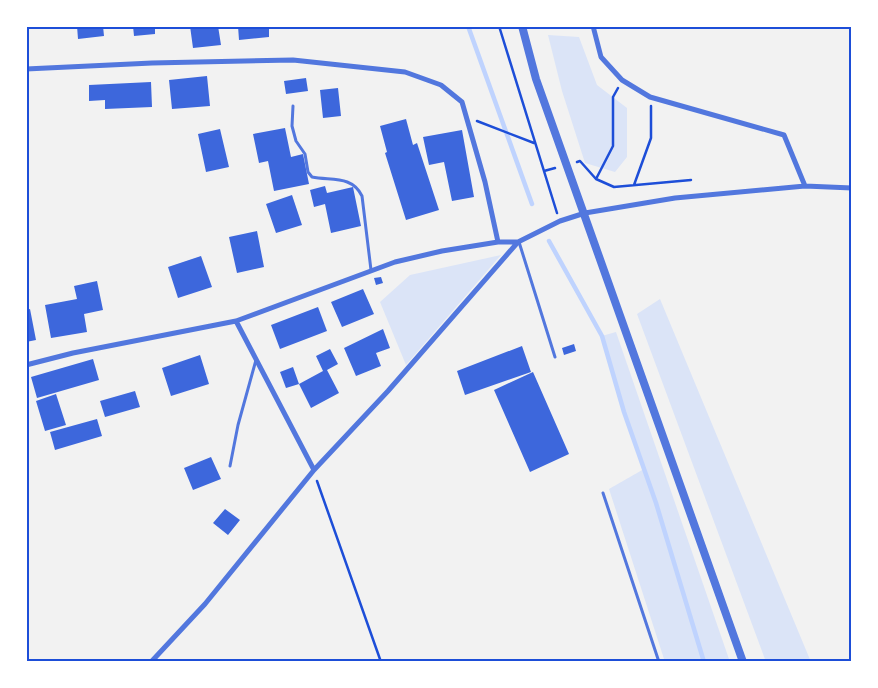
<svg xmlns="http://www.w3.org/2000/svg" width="878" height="688" viewBox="0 0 878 688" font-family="Quicksand,sans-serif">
  <rect width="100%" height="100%" fill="#f2f2f2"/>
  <path fill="#dbe4f7" d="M548 35 579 37 597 85 627 108V157L615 172 585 163 562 91Z
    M501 255 406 365 380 302 410 275Z
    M660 299 811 662H766L637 314Z
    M616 332 730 662H665L609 489 644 469 624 412 602 336Z"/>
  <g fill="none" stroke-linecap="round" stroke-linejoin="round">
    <path stroke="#bfd3fe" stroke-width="4.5" d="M468 26 532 204
      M549 241 602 336 624 412 656 503 704 662"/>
  </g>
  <path fill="#3d67dc" d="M77 26H103L104 36 78 39Z
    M133 26H160V27L155 28V34L134 36Z
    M190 26H218L221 45 193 48Z
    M238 26H285L286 28 269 29V37L239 40Z
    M207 76 210 106 172 109 169 80Z
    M306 78 308 91 286 94 284 81Z
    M151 82 152 107 105 109V100L89 101V85Z
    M338 88 341 116 323 118 320 90Z
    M406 119 413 145 417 143 439 210 406 220 385 153 387 152 380 126Z
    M285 128 291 157 303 154 309 184 274 191 268 161 259 163 253 134Z
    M220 129 229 167 206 172 198 134Z
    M462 130 474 197 452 201 444 162 429 165 423 137Z
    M325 186 327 193 353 187 361 226 331 233 325 204 314 207 310 190Z
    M292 195 302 225 276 233 266 204Z
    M257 231 264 267 237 273 229 237Z
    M201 256 212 287 178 298 168 267Z
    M381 277 383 283 376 285 374 278Z
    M97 281 103 310 84 314 87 332 51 338 45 305 77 299 74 286Z
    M363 289 374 314 342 327 331 302Z
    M318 307 327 331 280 349 271 325Z
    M30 309 36 340 26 342V310Z
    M383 329 390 348 376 353 381 366 356 376 344 348Z
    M574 344 576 351 564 355 562 348Z
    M522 346 531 372 465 395 457 371Z
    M330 349 338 364 327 370 339 393 311 408 299 384 323 371 316 356Z
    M200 355 209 384 171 396 162 368Z
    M93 359 99 380 37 398 31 377Z
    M293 367 299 384 286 388 280 372Z
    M533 372 569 454 530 472 494 390Z
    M135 391 140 407 105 417 100 401Z
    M56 394 66 425 45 431 36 401Z
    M97 419 102 436 55 450 50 432Z
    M211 457 221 479 193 490 184 468Z
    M225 509 240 520 228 535 213 523Z"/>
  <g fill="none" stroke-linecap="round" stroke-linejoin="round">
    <path stroke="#1d4ed8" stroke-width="2.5" d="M499 26 557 213
      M477 121 534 143
      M577 162 580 161 596 179 614 187 691 180
      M544 171 555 168
      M596 179 613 146V97L618 88
      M634 185 651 138V106
      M317 481 381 662"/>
    <path stroke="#5277de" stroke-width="3" d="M293 106 292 126 296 141 305 154 308 172 312 177C331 181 352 175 362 196L371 270
      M519 242 555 357
      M230 466 238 425 256 360
      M603 493 659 662"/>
    <path stroke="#5277de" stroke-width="5" d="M593 26 601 57 622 80 650 97 784 135 805 186
      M26 69 152 63 293 60 405 72 441 85 462 102 485 182 498 242
      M236 321 314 470
      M26 365 73 353 236 321 395 262 442 251 498 242H518
      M151 662 205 604 314 470 388 391 518 242 560 221 585 213 675 198 805 186 852 188"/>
    <path stroke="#5277de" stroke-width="8" d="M522 26 536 79 743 662"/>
  </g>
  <rect width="878" height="688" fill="none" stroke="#ffffff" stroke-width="55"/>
  <rect x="28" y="28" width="822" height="632" fill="none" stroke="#1d4ed8" stroke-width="2"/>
</svg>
